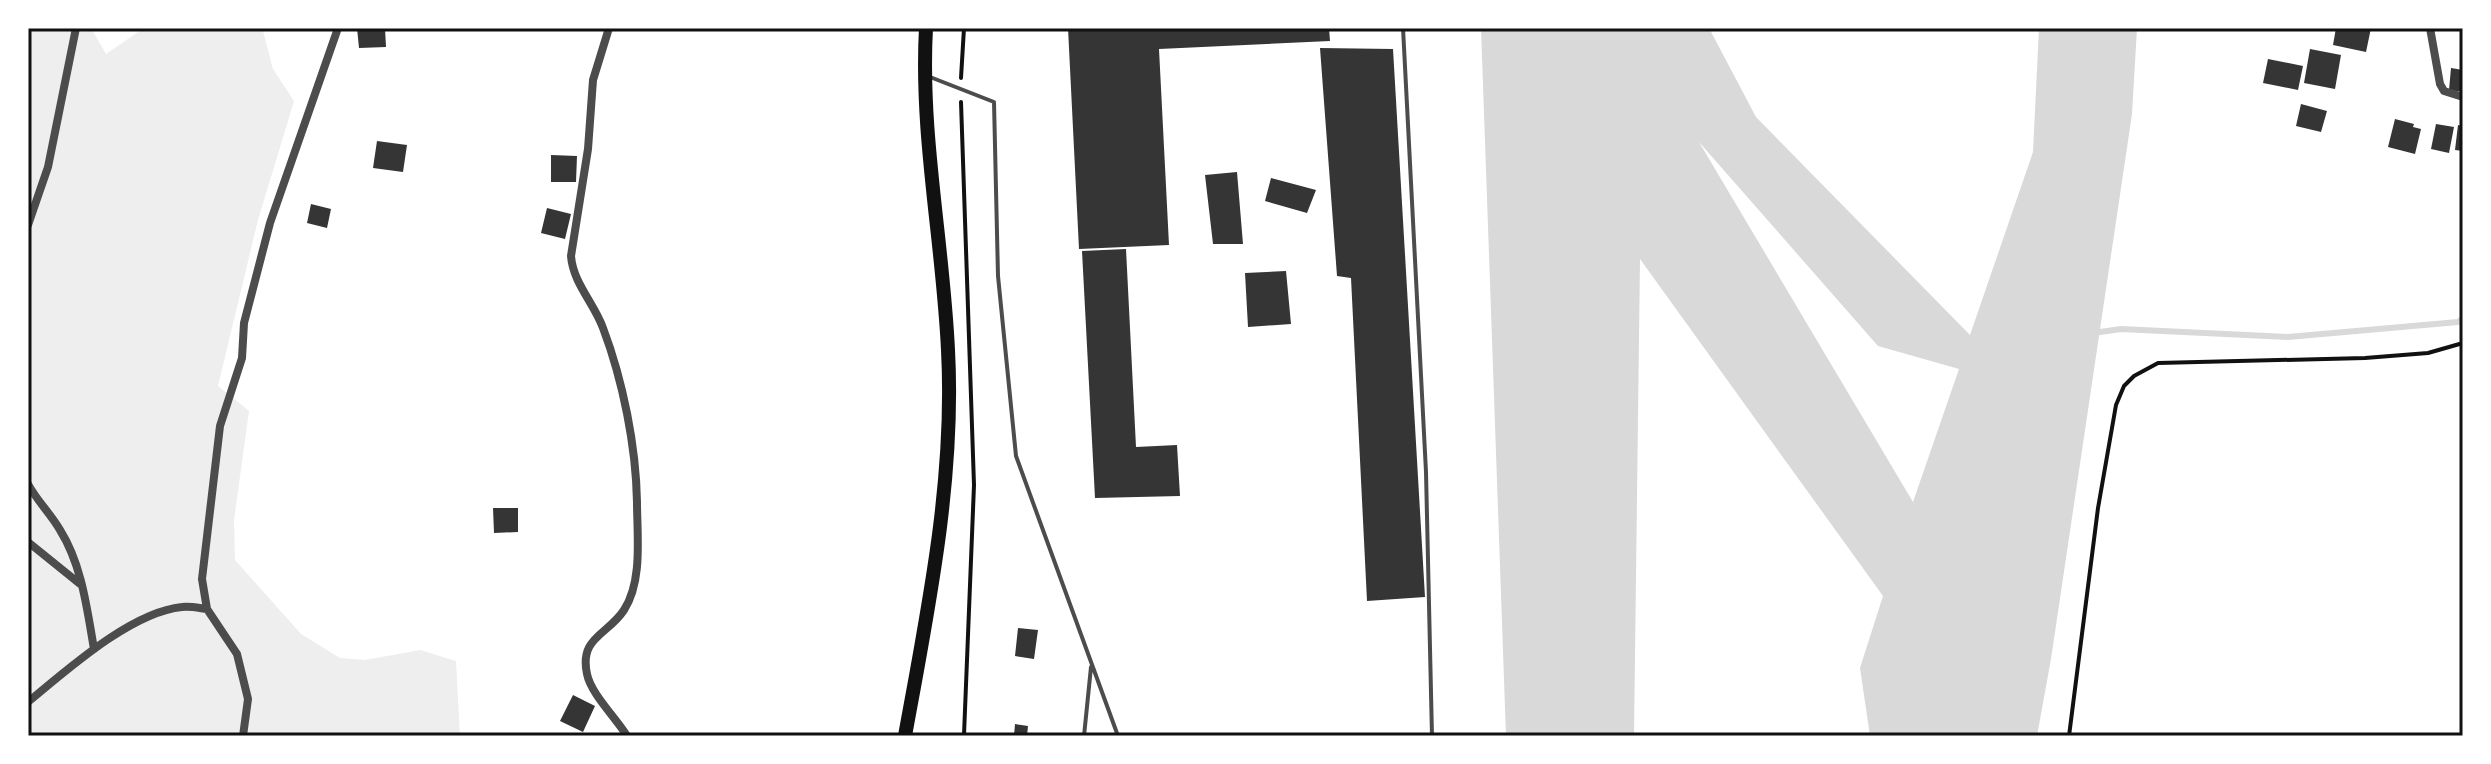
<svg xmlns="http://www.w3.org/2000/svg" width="2491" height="764" viewBox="0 0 2491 764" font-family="Helvetica,sans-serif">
  <rect width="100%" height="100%" fill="#fff"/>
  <path fill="#eee" d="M28 28H91L106 54 144 28H267L263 31 273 69 294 101 258 220 218 386 249 411 234 520 235 560 301 634 340 658 365 660 420 650 456 661 460 736H28Z"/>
  <path fill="#d9d9d9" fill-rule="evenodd" d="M1481 28H1709L1756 117 1970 335 2033 152 2039 28H2137L2132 114 2051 659 2037 736H1870L1860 668 1883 596 1640 259 1634 736H1506ZM1699 142 1878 346 1959 369 1913 502Z"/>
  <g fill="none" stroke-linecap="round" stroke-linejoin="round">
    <path stroke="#d9d9d9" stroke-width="6" d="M2093 333 2121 329 2288 337 2458 322 2463 318"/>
  </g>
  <path fill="#353535" d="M357 28H385L386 47 359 48Z
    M1068 28H1329L1330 41 1159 49 1169 245 1079 249Z
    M2336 28H2371L2366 52 2333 45Z
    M1320 48 1393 49 1425 597 1367 601 1351 278 1337 276Z
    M2310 49 2341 55 2335 89 2304 83Z
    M2268 59 2303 66 2298 90 2263 83Z
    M2451 68 2463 70V92L2449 90Z
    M2301 104 2327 111 2321 132 2296 126Z
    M2395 119 2414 124 2413 127 2421 129 2415 154 2388 147Z
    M2436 124 2454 127 2449 153 2431 149Z
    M2458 125 2463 126V151L2455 150Z
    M377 141 407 145 403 172 373 168Z
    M551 155 577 156 576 182H551Z
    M1237 172 1243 244H1213L1205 175Z
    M1271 178 1316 190 1307 213 1265 201Z
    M311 204 331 209 327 228 307 223Z
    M547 208 571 214 565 239 541 233Z
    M1126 249 1136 447 1177 445 1180 496 1095 498 1082 251Z
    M1286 271 1291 324 1248 327 1245 273Z
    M493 508H518V532L494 533Z
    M1018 628 1038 630 1034 659 1015 656Z
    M573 695 595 706 583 732 560 721Z
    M1015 724 1028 726 1027 736H1014Z"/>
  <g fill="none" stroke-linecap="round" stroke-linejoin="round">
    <path stroke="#111" stroke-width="4" d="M961 78 964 28
      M961 102 974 485 964 735
      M2069 736 2098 508 2116 405 2124 386 2134 376 2158 363 2365 358 2428 353 2463 343"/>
    <path stroke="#4c4c4c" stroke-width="4" d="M1403 28 1426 472 1432 736
      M930 77 994 102 998 276 1016 456 1118 736
      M1084 736 1091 667"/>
    <path stroke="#4c4c4c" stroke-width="8" d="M609 28 593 80 588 149 571 256C573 283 594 303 603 328 623 381 636 446 637 502 637 535 643 581 624 610 608 635 579 637 587 674 591 694 616 718 627 736
      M2430 28 2440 84 2444 91 2463 97
      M28 225 48 167 76 28
      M28 484C37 501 51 514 60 530 82 565 87 609 94 649
      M28 542 80 584
      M28 702C67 670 131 612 182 607 190 606 199 608 207 609
      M243 736 248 699 237 654 207 609 202 579 220 426 242 358 244 323 270 223 338 28"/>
    <path stroke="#111" stroke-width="14" d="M905 736C928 609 955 480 948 350 943 242 920 135 926 28"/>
  </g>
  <rect width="2491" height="764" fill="none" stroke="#ffffff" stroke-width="60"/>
  <rect x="30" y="30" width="2431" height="704" fill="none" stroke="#111" stroke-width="3"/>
</svg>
